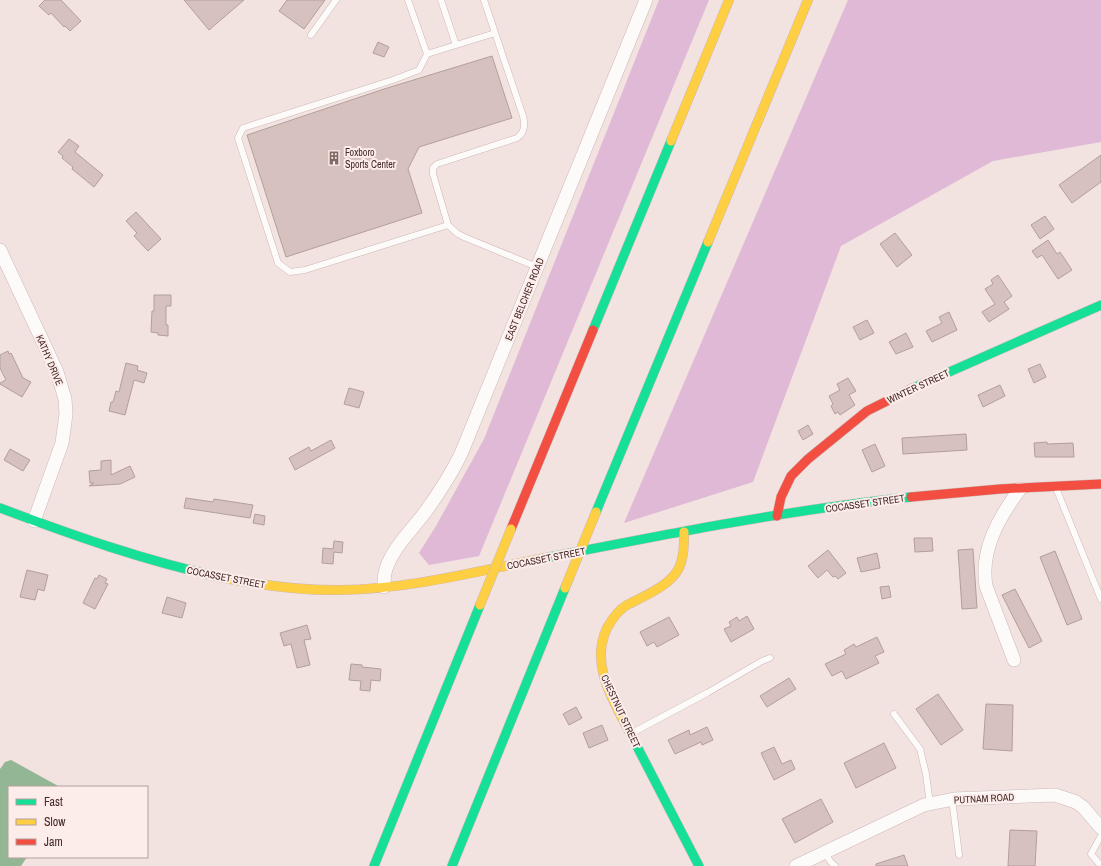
<svg xmlns="http://www.w3.org/2000/svg" width="1101" height="866" viewBox="0 0 1101 866" font-family="'Archivo Narrow',sans-serif">
  <rect width="100%" height="100%" fill="#f2e2e0"/>
  <path fill="#dfb9d5" d="M659 0H709L479 556 429 565 419 553 436 526 484 439Z
    M848 0H1101V142L993 161 841 246 753 482 624 523Z"/>
  <path fill="#93b794" d="M11 760 60 787H9V857H27L21 866H0V769L5 762Z"/>
  <path fill="#d7c1be" stroke="#b29f9d" d="M45 0H61L81 21 70 31 65 26 64 27 51 13 49 15 39 6Z
    M184 0H244L209 30Z
    M287 0H325L304 29 279 11Z
    M378 42 389 47 384 57 373 53Z
    M492 56 512 118 419 147 408 169 422 213 286 257 247 135 384 89Z
    M69 139 79 146 75 152 103 175 94 187 72 169 73 167 62 158 63 156 58 152Z
    M1101 155V182L1072 203 1059 185Z
    M136 212 161 239 148 251 134 236 137 233 126 221Z
    M1045 216 1054 229 1040 239 1031 225Z
    M895 233 912 255 897 267 880 244Z
    M1048 240 1057 254 1060 252 1072 270 1058 279 1042 255 1037 258 1032 251Z
    M998 275 1012 296 1004 302 1009 309 989 322 982 312 995 304 985 289 993 284 991 280Z
    M154 295H171V306H166V325H168V336L158 335V333L151 332 152 311H154Z
    M949 312 957 330 932 342 926 331 942 323 939 317Z
    M867 320 874 333 860 340 853 327Z
    M906 333 913 347 896 354 889 342Z
    M8 351 9 354 11 353 23 378 31 382 22 397 0 384V383L6 380 0 368V355Z
    M126 363 138 366 137 370 147 373 144 383 134 380 125 415 109 411 111 402H113L116 391 119 392Z
    M1040 364 1046 377 1034 383 1028 369Z
    M848 378 856 391 849 395 855 405 840 415 838 412 835 414 831 406 833 404 829 396 840 390 837 384Z
    M1000 385 1005 396 983 407 978 395Z
    M349 388 364 392 359 408 344 404Z
    M808 425 813 434 803 440 798 431Z
    M966 434 967 450 903 454 902 438Z
    M331 440 335 448 295 470 289 458 309 447 311 451Z
    M1047 442V444L1073 443 1074 457H1035L1034 443Z
    M875 444 885 466 872 472 862 450Z
    M10 449 30 460 23 471 4 460Z
    M111 460V475L130 466 135 477 120 484 89 486 94 483H90L89 471 101 470V461Z
    M186 498 213 502 214 499 253 505 250 518 184 508Z
    M255 514 265 516 264 525 253 523Z
    M914 538H932L933 551 915 552Z
    M334 541 343 542 342 553 334 552 333 564 322 563 323 548 333 549Z
    M973 549 977 608 962 609 958 550Z
    M828 550 846 573 838 579 835 576 833 577 827 570 818 578 808 566Z
    M1055 551 1082 619 1067 625 1040 557Z
    M877 553 880 568 861 572 857 558Z
    M27 570 48 575 44 591 38 589 35 600 20 597Z
    M99 575 107 579 105 583 108 584 95 609 83 603 95 578 97 579Z
    M889 586 891 597 882 599 880 587Z
    M1015 589 1042 641 1029 648 1002 595Z
    M167 597 186 603 182 618 162 613Z
    M747 616 754 629 731 642 724 629 731 626 729 622 737 617 739 621Z
    M669 617 679 635 657 647 654 642 647 646 640 632Z
    M307 625 311 639 304 640 310 665 297 668 291 644 284 646 280 633Z
    M877 637 884 652 875 656 879 663 846 679 842 671 832 676 825 664 846 654 844 650 854 644 856 647Z
    M351 664 362 665V667L381 669 380 681 371 680 370 691 360 690 361 681 349 680Z
    M789 678 796 689 767 707 760 696Z
    M938 694 963 730 941 745 916 709Z
    M986 704 1013 705 1012 751 983 749Z
    M576 707 582 718 569 725 563 714Z
    M602 725 608 740 589 748 583 733Z
    M707 727 713 740 702 745 701 742 675 754 668 740 689 730 690 735Z
    M884 743 896 768 856 788 844 763Z
    M774 747 782 764 791 760 795 769 774 780 761 753Z
    M821 799 833 822 795 843 782 819Z
    M1010 830 1037 831 1035 866H1008Z
    M904 855 908 866H876V864Z"/>
  <g fill="none" stroke-linecap="round" stroke-linejoin="round">
    <g stroke="#ccb8b6" stroke-width="7">
      <path id="lane" d="M408 0 427 54 495 33
        M441 0 456 45
        M484 0 523 116C525 124 525 133 517 138L437 164 433 168V174L448 225 458 234 464 237 537 267
        M311 35 336 0
        M427 54 419 70 393 80 243 128 238 138 278 263 290 272 305 270 448 225
        M1056 488 1101 599
        M894 714 920 749 926 774 930 804
        M632 733 707 693 762 661 770 658
        M952 799 959 855
        M825 853 830 861 835 866
        M1101 866 1091 854 1101 836"/>
    </g>
    <g stroke="#ccb8b6" stroke-width="14">
      <path id="street" d="M0 250 57 372 65 399 66 414 62 443 34 521
        M384 587C384 581 384 575 386 569 393 547 413 529 426 511 439 493 451 474 461 454L646 0
        M1014 660 986 586C980 550 999 517 1020 489
        M796 866 924 805 954 799 1055 795 1076 802 1083 807 1101 828"/>
    </g>
    <g stroke="#ccb8b6" stroke-width="10">
      <path id="fast" d="M593 330 671 141
        M913 388 1101 305
        M0 508C72 535 145 561 220 577
        M596 512 708 242
        M545 558C667 534 788 510 911 497
        M629 731 699 866
        M374 866 480 605
        M452 866 565 588"/>
    </g>
    <g stroke="#ccb8b6" stroke-width="10">
      <path id="slow" d="M671 141 729 0
        M708 242 808 0
        M220 577C260 585 301 591 341 590 410 589 478 571 545 558
        M629 731C612 699 590 664 607 628 612 619 618 610 627 605 644 596 670 586 679 568 684 557 684 544 684 532"/>
    </g>
    <g stroke="#ccb8b6" stroke-width="10">
      <path id="jam" d="M911 497 1000 489 1101 484
        M777 516 781 497 791 476 808 459 867 411 913 388
        M511 529 593 330"/>
    </g>
    <use href="#lane" stroke="#fdfbfa" stroke-width="6"/>
    <use href="#street" stroke="#fdfbfa" stroke-width="13"/>
    <use href="#fast" stroke="#16e098" stroke-width="9"/>
    <use href="#slow" stroke="#ffcf43" stroke-width="9"/>
    <use href="#jam" stroke="#f24e42" stroke-width="9"/>
    <g stroke="#ccb8b6" stroke-width="10" stroke-linecap="butt">
      <path id="slow-bridge" d="M565 588 596 512
        M480 605 511 529"/>
    </g>
    <use href="#slow-bridge" stroke="#ffcf43" stroke-width="9"/>
  </g>
  <defs>
    <g id="building-bare" transform="scale(1.08)"><path d="M-4-6H4V6H1V3H-1V6H-4ZM-2.5-4.3h1.7v1.8h-1.7ZM.8-4.3h1.7v1.8H.8ZM-2.5-1h1.7V.8h-1.7ZM.8-1h1.7V.8H.8Z" fill="#816a66" stroke="#fcedeb" stroke-width="2.5" paint-order="stroke"/></g>
  </defs>
  <g fill-rule="evenodd">
    <use href="#building-bare" x="334" y="158"/>
  </g>
  <g text-anchor="middle" stroke-width="4" stroke-linejoin="round" paint-order="stroke">
    <g font-size="10" fill="#442925" stroke="#fcedeb" text-anchor="start">
      <text x="345" y="156">Foxboro<tspan x="345" dy="12">Sports Center</tspan></text>
    </g>
    <g font-size="10" fill="#442925" stroke="#fcedeb">
      <text transform="translate(524 299) rotate(-68)" y="4">EAST BELCHER ROAD</text>
      <text transform="translate(50 360) rotate(67)" y="4">KATHY DRIVE</text>
      <text transform="translate(918 386) rotate(-25)" y="4">WINTER STREET</text>
      <text transform="translate(865 503) rotate(-8)" y="4">COCASSET STREET</text>
      <text transform="translate(546 558) rotate(-11)" y="4">COCASSET STREET</text>
      <text transform="translate(226 577) rotate(11)" y="4">COCASSET STREET</text>
      <text transform="translate(621 711) rotate(65)" y="4">CHESTNUT STREET</text>
      <text transform="translate(984 798) rotate(-3)" y="4">PUTNAM ROAD</text>
    </g>
  </g>
  <rect x="8" y="786" width="140" height="72" fill="#fcedeb" stroke="#b29f9c"/>
  <rect x="16" y="799" width="20" height="6" fill="#16e098" stroke="#b29f9c"/>
  <text x="44" y="806" font-size="12" fill="#442925">Fast</text>
  <rect x="16" y="819" width="20" height="6" fill="#ffcf43" stroke="#b29f9c"/>
  <text x="44" y="826" font-size="12" fill="#442925">Slow</text>
  <rect x="16" y="839" width="20" height="6" fill="#f24e42" stroke="#b29f9c"/>
  <text x="44" y="846" font-size="12" fill="#442925">Jam</text>
</svg>
